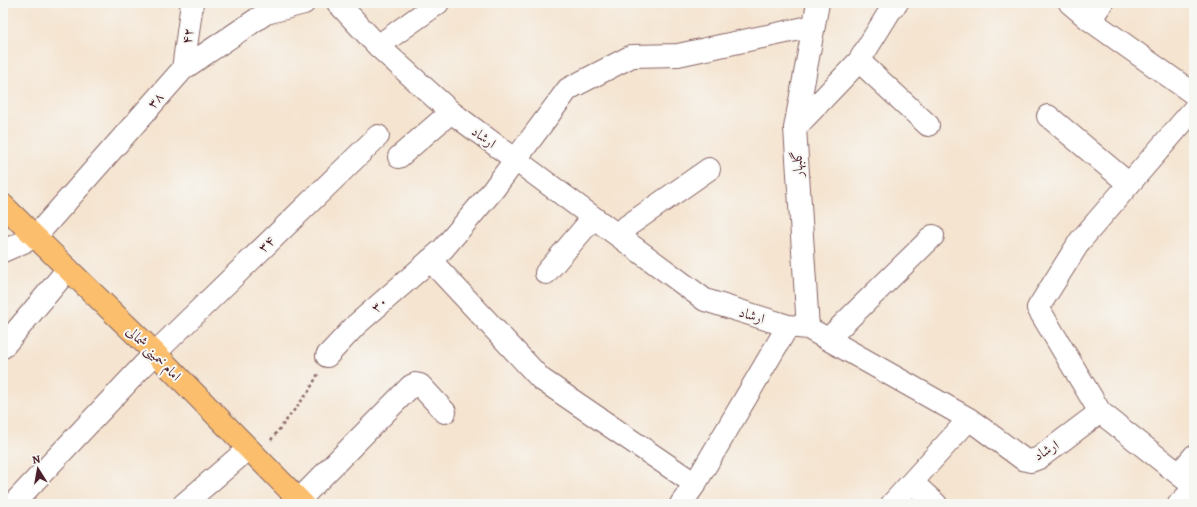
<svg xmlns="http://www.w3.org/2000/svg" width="1197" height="507" viewBox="0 0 1197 507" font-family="Alegreya,Amiri,serif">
  <rect width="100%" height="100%" fill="#f6f6f2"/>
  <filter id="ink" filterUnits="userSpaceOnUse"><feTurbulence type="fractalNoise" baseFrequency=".025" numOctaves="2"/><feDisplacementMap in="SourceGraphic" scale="8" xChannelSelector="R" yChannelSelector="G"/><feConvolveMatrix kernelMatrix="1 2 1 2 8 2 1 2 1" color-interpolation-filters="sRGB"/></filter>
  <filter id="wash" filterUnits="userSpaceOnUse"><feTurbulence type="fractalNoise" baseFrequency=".012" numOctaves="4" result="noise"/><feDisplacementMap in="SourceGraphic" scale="16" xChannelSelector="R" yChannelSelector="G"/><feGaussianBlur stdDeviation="0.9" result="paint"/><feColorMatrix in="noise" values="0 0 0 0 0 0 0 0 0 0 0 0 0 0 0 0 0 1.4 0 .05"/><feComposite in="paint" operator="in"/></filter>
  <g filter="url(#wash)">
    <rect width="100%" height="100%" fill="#f5e4d0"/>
  </g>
  <g filter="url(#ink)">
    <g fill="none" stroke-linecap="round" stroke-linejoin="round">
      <g stroke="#866465" stroke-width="24">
        <path id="minor" d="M338 3 378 46 451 112 705 300 788 326 808 328 969 419 1023 459 1031 461 1039 458 1100 412 1194 486
          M1070 3 1090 20
          M1102 3 1090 20 1194 94
          M378 46 438 3
          M859 61 928 125
          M183 69 192 3
          M1048 116 1129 184
          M795 128 859 61 890 11 897 3
          M399 157 451 112
          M616 234 709 169
          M3 251 35 237 183 69 266 13 304 3
          M430 260 541 379 695 484 788 326
          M546 273 593 218
          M808 328 795 128 818 3
          M828 339 933 236
          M3 347 68 269
          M327 356 356 325 443 249 493 190 568 89 632 56 678 55 814 26
          M1100 412 1038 308 1080 241 1194 109
          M1179 474 1194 456
          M912 482 936 504
          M299 500 411 386 415 384 420 385 445 412
          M13 504 155 353 378 136
          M184 504 248 449
          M681 504 695 484
          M892 504 969 419
          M1179 504 1194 489"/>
      </g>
      <g stroke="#866465" stroke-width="24">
        <path id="major" d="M3 205 68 269 155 353 303 504"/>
      </g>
      <path stroke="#866465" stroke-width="2.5" stroke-dasharray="3 3" stroke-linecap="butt" d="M271 440 309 391 318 374"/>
      <use href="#minor" stroke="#fff" stroke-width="22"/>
      <use href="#major" stroke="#fabe6d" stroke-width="22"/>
    </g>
  </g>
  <g text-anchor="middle" stroke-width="4" stroke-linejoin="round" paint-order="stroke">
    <g font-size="14" fill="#4a1f2b" stroke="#f6f6f2">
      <text transform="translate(187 36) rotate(-82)" y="5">۴۲</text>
      <text transform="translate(155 100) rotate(-49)" y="5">۳۸</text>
      <text transform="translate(484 137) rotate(37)" y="5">ارشاد</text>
      <text transform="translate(797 164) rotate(-94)" y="5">گلبهار</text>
      <text transform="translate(266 244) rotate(-44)" y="5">۳۴</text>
      <text transform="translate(379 304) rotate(-42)" y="5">۳۰</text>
      <text transform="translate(752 315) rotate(17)" y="5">ارشاد</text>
      <text transform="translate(154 353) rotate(45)" y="5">امام خمینی شمالی</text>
      <text transform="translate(1046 450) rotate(-31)" y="5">ارشاد</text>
    </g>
  </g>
  <rect width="1197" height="507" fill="none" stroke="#f6f6f2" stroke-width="16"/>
  <g transform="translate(38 469) rotate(349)" stroke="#f6f6f2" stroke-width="3" paint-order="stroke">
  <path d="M0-3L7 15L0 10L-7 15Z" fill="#4a1f2b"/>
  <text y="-6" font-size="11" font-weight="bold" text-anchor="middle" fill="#4a1f2b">N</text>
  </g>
</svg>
